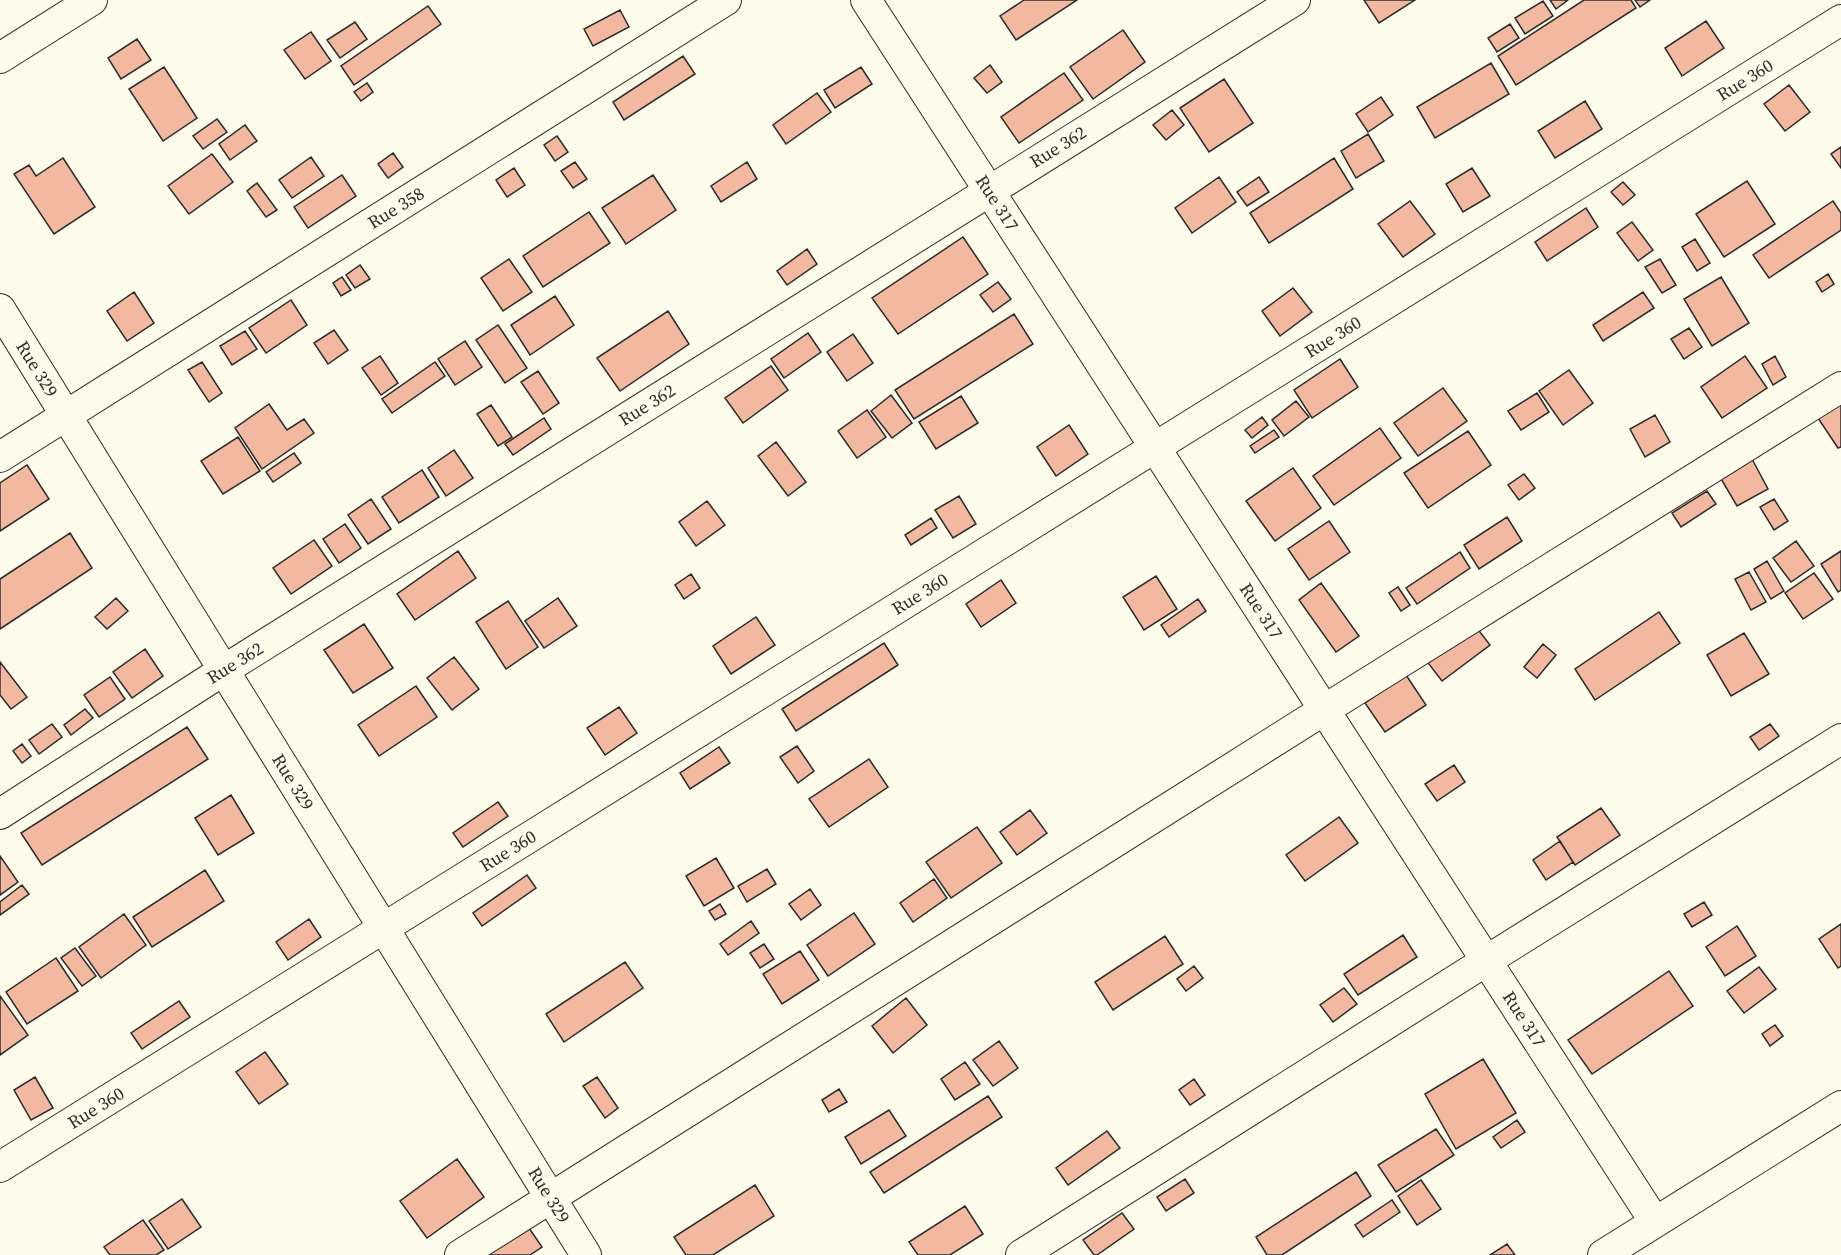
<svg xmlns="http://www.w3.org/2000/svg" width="1841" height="1255" viewBox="0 0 1841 1255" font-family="'Source Serif 4',serif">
  <rect width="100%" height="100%" fill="#fdfbea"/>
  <path fill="#f2b8a0" stroke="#2b2b2b" stroke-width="1.5" d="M1024 0H1077L1016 40 1000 16Z
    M1364 0H1415L1379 23Z
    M1550 0H1568L1556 9Z
    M1584 0H1631L1636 8 1516 85 1498 56Z
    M1635 0H1650L1640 7Z
    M1543 1 1553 16 1525 34 1515 18Z
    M428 6 441 24 354 85 341 66Z
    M620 10 629 27 593 46 584 29Z
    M1706 21 1724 48 1682 76 1665 48Z
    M355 22 367 39 340 58 327 40Z
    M1510 24 1519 38 1497 52 1488 38Z
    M1123 30 1145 62 1093 99 1070 67Z
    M311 32 331 61 305 79 284 50Z
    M137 39 151 60 121 79 108 58Z
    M683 56 695 74 624 120 613 102Z
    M1491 63 1509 94 1435 138 1417 107Z
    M990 65 1002 82 987 93 974 78Z
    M164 67 197 118 163 141 129 89Z
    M861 67 872 84 835 108 824 90Z
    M1064 73 1083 100 1019 143 1001 117Z
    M1224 79 1253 123 1209 152 1180 108Z
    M367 83 373 92 361 101 354 92Z
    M1789 85 1810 112 1785 131 1764 104Z
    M817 93 831 112 786 144 773 125Z
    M1381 97 1393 115 1368 132 1356 114Z
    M1585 101 1602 129 1555 158 1538 131Z
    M1172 110 1184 125 1166 140 1153 125Z
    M217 119 227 132 203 149 193 136Z
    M245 125 257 141 230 160 219 144Z
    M1368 134 1384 161 1356 178 1341 151Z
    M557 136 568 152 555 161 544 145Z
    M1841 147V168L1831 154Z
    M393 153 403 167 388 178 378 164Z
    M212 154 233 182 189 214 168 186Z
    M311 157 324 176 292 198 279 180Z
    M63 158 95 207 54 234 14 174 29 165 36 176Z
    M1334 158 1353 189 1269 243 1250 213Z
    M575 162 587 179 573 188 561 171Z
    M747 162 757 179 721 202 711 186Z
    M514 168 525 185 507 197 496 180Z
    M1472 168 1490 196 1463 212 1446 184Z
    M342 175 356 196 308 228 294 207Z
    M653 175 676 210 626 244 602 208Z
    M1219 177 1236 202 1192 233 1175 208Z
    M1259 177 1269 192 1247 206 1237 192Z
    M1747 181 1775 224 1724 257 1696 214Z
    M1623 182 1635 195 1623 205 1611 192Z
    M257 183 277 210 266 217 247 191Z
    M1410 201 1435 234 1403 257 1378 224Z
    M1833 201 1841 213V230L1769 278 1753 255Z
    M1586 208 1598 227 1547 261 1535 242Z
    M589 212 610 243 543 287 523 256Z
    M1632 222 1653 250 1638 261 1617 233Z
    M963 237 988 274 898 334 872 298Z
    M1695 239 1710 263 1697 271 1682 247Z
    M807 249 817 264 787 285 777 271Z
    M509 259 532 292 503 311 481 278Z
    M1660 259 1676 285 1662 293 1645 267Z
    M360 265 370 279 355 288 346 275Z
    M1828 274 1834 284 1822 292 1816 282Z
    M342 277 351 290 341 296 333 283Z
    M1721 277 1749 323 1712 346 1684 299Z
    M998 282 1011 299 993 312 980 295Z
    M1293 288 1312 312 1280 336 1262 311Z
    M134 292 154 323 127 341 107 311Z
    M1643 292 1654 308 1603 341 1593 325Z
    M555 296 574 325 530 355 511 325Z
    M291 300 307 325 266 353 249 328Z
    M668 311 689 344 620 391 597 358Z
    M1014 314 1033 344 914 419 895 390Z
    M498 325 527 368 505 383 476 340Z
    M1689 328 1702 347 1684 359 1671 339Z
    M334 330 348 350 328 364 314 343Z
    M245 331 257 349 232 365 220 346Z
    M808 333 821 352 784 378 771 359Z
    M853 334 873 363 847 381 827 352Z
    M465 341 482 367 455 385 438 359Z
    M380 356 398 383 381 395 362 368Z
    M1745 356 1767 388 1722 418 1701 387Z
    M1775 356 1786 377 1773 385 1762 364Z
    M1340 359 1358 387 1312 418 1294 390Z
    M202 362 222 393 209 402 188 370Z
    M435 362 445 376 392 413 382 399Z
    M771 366 788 390 743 423 725 398Z
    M1569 370 1593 403 1563 425 1539 391Z
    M538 371 559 403 543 414 521 382Z
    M1443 388 1467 421 1418 456 1394 423Z
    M1537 393 1549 412 1521 430 1508 411Z
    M891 395 912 423 892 438 871 411Z
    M961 396 978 423 936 449 919 422Z
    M1841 398V447L1838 448 1816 415Z
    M1296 401 1309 417 1284 436 1272 420Z
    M269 404 287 430 304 419 314 433 262 469 235 428Z
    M491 405 512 437 498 446 477 414Z
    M867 410 886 437 857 458 838 431Z
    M1655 415 1670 442 1645 457 1630 429Z
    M1262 417 1268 425 1252 438 1245 430Z
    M544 418 551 429 513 455 505 444Z
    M1069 425 1088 454 1056 476 1037 447Z
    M1380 428 1401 458 1334 505 1313 476Z
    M1274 430 1279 437 1255 453 1250 446Z
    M1468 431 1491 465 1428 508 1404 473Z
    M238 437 260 471 223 494 201 461Z
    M776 442 806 482 788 496 758 456Z
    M454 450 473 478 446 496 428 468Z
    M294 453 301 463 273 482 266 472Z
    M1752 459 1768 489 1737 506 1720 477Z
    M27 465 49 499 0 531V483Z
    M1293 468 1321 508 1275 541 1246 501Z
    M422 470 439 497 399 523 382 497Z
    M1524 474 1535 488 1519 500 1508 485Z
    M1707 491 1716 504 1681 527 1672 513Z
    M959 496 976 524 953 538 935 510Z
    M371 499 391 529 368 544 348 515Z
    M1774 499 1788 521 1774 530 1760 507Z
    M707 501 725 525 696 546 679 522Z
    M1507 517 1522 541 1479 569 1464 545Z
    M931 518 937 528 911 545 905 535Z
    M1329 521 1350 552 1309 580 1288 549Z
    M345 524 361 548 339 563 323 539Z
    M70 533 92 568 0 629V579Z
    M314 540 332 566 291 594 273 568Z
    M1796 541 1814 566 1791 582 1773 558Z
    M458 551 476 578 415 620 397 594Z
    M1841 551V590L1838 592 1821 564Z
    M1460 552 1470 568 1417 604 1406 588Z
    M1767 561 1784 591 1771 599 1754 569Z
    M1749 572 1766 602 1751 610 1735 579Z
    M1814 573 1833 599 1803 619 1785 593Z
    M691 574 700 588 684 599 675 585Z
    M1156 576 1177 609 1144 630 1123 597Z
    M1001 580 1016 603 981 627 966 604Z
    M1321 583 1359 636 1336 652 1299 600Z
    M1398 587 1410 605 1401 611 1389 593Z
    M116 598 128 611 107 629 95 617Z
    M558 598 577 626 544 648 525 621Z
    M1198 599 1206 611 1169 637 1161 625Z
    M508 601 538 647 506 669 476 622Z
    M1659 612 1680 643 1595 700 1575 669Z
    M756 617 775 645 731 674 713 646Z
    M1473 623 1490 645 1442 681 1425 659Z
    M364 624 393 668 353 693 324 650Z
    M1744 633 1769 674 1731 696 1707 655Z
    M884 643 898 665 796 731 782 709Z
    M1543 644 1556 655 1537 678 1524 667Z
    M145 649 163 676 132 698 113 672Z
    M454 657 479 689 452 710 427 678Z
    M0 662 27 697 11 709 0 695Z
    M1406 675 1426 705 1385 732 1365 703Z
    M110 677 125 699 99 717 84 695Z
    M416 686 437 717 379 756 358 725Z
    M619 707 637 733 605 755 587 728Z
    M85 709 93 718 71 735 64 725Z
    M52 724 62 737 39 754 29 740Z
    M1770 724 1779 736 1759 750 1750 737Z
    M187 727 208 759 42 865 21 833Z
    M22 744 31 756 22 763 13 751Z
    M797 746 814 771 798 783 780 757Z
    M719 747 730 763 690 789 680 773Z
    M869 759 888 787 829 827 809 799Z
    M1454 765 1465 782 1437 801 1425 784Z
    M231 795 254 833 218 855 195 818Z
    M498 802 508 816 463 847 453 833Z
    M1601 808 1620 835 1575 865 1557 837Z
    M1030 810 1047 833 1017 855 1000 832Z
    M1339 817 1358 843 1305 881 1286 855Z
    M977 827 1002 863 951 898 926 862Z
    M1560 841 1573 862 1546 880 1533 860Z
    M0 856 18 882 0 895Z
    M716 858 734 888 704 906 686 876Z
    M767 869 776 884 747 902 738 886Z
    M205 870 224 901 152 947 133 917Z
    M527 875 536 888 482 926 473 913Z
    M934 879 947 898 913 922 900 903Z
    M22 885 29 894 0 915V902Z
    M810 889 821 905 801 920 789 904Z
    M1704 902 1712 915 1692 927 1684 914Z
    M720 904 726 914 715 920 709 911Z
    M854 913 875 944 828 976 807 945Z
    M124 914 146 945 101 978 79 947Z
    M309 919 321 937 288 960 276 942Z
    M751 921 759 933 728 955 720 944Z
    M1841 924V966L1838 968 1819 939Z
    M1737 926 1756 956 1725 976 1706 947Z
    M1403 935 1417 957 1358 995 1344 974Z
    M1165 936 1183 964 1113 1010 1095 982Z
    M764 944 774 959 760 968 750 953Z
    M75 948 96 976 82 986 61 958Z
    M800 951 819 980 782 1004 763 974Z
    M56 958 78 991 27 1024 6 992Z
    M625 962 643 988 564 1042 546 1014Z
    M1194 966 1203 978 1186 991 1177 979Z
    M1759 967 1776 989 1744 1013 1727 991Z
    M1669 971 1693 1006 1592 1074 1568 1040Z
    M1344 988 1357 1004 1333 1022 1320 1005Z
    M0 996 28 1035 0 1055Z
    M906 998 927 1025 893 1053 872 1026Z
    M179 1001 190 1017 142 1049 131 1033Z
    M1775 1025 1783 1036 1770 1046 1762 1034Z
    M999 1041 1018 1068 993 1086 973 1060Z
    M265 1052 288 1084 259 1104 236 1072Z
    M1483 1059 1516 1113 1456 1149 1425 1094Z
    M965 1062 980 1084 955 1100 941 1079Z
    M35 1077 53 1108 31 1120 14 1090Z
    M597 1077 618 1108 605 1118 583 1086Z
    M1194 1079 1205 1095 1190 1105 1179 1090Z
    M839 1089 847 1102 829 1112 822 1100Z
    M988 1096 1002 1117 884 1193 870 1172Z
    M889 1110 906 1136 861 1164 845 1137Z
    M1517 1120 1525 1132 1501 1148 1493 1137Z
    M1436 1129 1454 1155 1396 1192 1378 1165Z
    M1107 1131 1120 1148 1068 1185 1056 1168Z
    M457 1159 484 1197 427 1238 400 1201Z
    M1356 1172 1371 1196 1282 1255H1267L1256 1237Z
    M1185 1179 1194 1193 1166 1211 1157 1197Z
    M1421 1180 1441 1209 1417 1225 1398 1196Z
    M755 1185 774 1216 713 1255H686L674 1237Z
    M182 1199 201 1227 168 1249 149 1221Z
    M1392 1200 1400 1212 1363 1237 1355 1225Z
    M965 1206 983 1234 950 1255H918L909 1242Z
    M1122 1213 1134 1229 1097 1255H1094L1083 1240Z
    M143 1220 164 1250 156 1255H110L104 1247Z
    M529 1228 542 1247 530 1255H488Z
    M1507 1244 1515 1255H1490Z"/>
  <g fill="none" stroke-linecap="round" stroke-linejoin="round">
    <g stroke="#2b2b2b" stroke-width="32">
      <path id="street" d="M866 0 1655 1222
        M0 58 92 0
        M0 309 586 1255
        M0 457 726 0
        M0 814 224 670 1295 0
        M0 1167 1841 20
        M460 1255 1324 710 1841 387
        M1021 1255 1486 961 1841 739
        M1603 1255 1841 1106"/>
    </g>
    <use href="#street" stroke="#fdfbea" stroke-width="30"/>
  </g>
  <g text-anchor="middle" stroke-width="4.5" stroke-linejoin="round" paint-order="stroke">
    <g font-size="18" fill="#2b2b2b" stroke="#fdfbea">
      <text transform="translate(1745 80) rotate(-32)" y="6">Rue 360</text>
      <text transform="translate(1058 147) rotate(-32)" y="6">Rue 362</text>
      <text transform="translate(997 203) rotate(57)" y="6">Rue 317</text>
      <text transform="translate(396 208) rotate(-32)" y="6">Rue 358</text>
      <text transform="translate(1333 337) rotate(-32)" y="6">Rue 360</text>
      <text transform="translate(37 369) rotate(58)" y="6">Rue 329</text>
      <text transform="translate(647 405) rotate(-32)" y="6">Rue 362</text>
      <text transform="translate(920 594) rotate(-32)" y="6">Rue 360</text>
      <text transform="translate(1261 611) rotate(57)" y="6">Rue 317</text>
      <text transform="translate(235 663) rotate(-32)" y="6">Rue 362</text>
      <text transform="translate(293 782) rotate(58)" y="6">Rue 329</text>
      <text transform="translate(508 851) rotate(-32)" y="6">Rue 360</text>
      <text transform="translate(1524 1019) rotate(57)" y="6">Rue 317</text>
      <text transform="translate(96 1108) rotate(-32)" y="6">Rue 360</text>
      <text transform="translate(549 1195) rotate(58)" y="6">Rue 329</text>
    </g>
  </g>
</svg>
